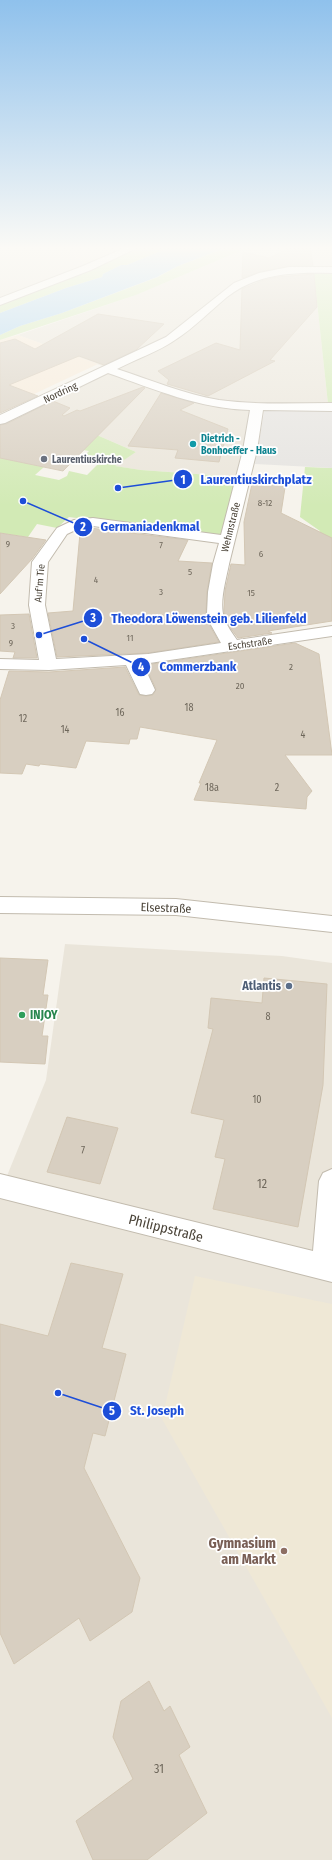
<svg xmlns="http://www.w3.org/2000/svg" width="332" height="1860" viewBox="0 0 332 1860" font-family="'Fira Sans Condensed',sans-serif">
  <rect width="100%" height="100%" fill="#f6f3ec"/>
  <path fill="#eae5da" d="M0 246H59L88 265 0 299Z
    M263 246H332V274H314L328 404H252L238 477 141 470 114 466 136 452 76 426 22 413 113 370 18 335 136 295 240 251 257 249Z
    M65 944 282 956 332 963V1860H0V1193L46 1080Z"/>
  <path fill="#f7ead8" d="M18 335 98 364 0 410V340Z"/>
  <path fill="#efe8d6" d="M60 246H127L88 265Z
    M195 1276 332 1304V1718L162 1419Z"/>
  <path fill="#d2eab5" d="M142 246H173L127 265H121L103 274 102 277 66 288 0 313V304L78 274Z
    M231 246H263L257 249 240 251 136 295 0 340V335L20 326 62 313 158 277 178 266Z
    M314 274H332V404H328Z
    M76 426 136 452 115 466 141 470 238 477 221 535 212 536 69 517 57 528 37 524 28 537 0 533V457L44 467 35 475 59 480 67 476 69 471 87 475 99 463 81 459 89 457 87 453 89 451 83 450Z
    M305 467 332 468V545L315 544 320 531 300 517Z"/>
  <path fill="#e5e3e0" d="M265 407 332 409V468L255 464Z"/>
  <path fill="#a9d4f2" d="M173 246H230L178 266 157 277 62 313 20 326 0 335V313L66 288 102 277 103 274 121 265H127Z"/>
  <path fill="#d8cfc1" stroke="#d3c7b4" d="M294 246H310L313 266H289L259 272 242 278 243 252 269 258Z
    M314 274 317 307 270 360 275 361 208 396 167 384 169 380 158 371 216 343 240 350 242 289 264 280 277 277Z
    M98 314 164 324 136 350 104 365 79 356 9 385 38 396 0 413V343L15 339 35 349Z
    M143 387 145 388 63 471 0 458V425L6 424 53 401 70 408 62 415 64 416 77 410 80 411Z
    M161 393 194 403 180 410 228 429 219 462 175 458 178 450 128 446Z
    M253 479 286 481 281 513 332 538V621L268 631 272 633 238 638 229 626 224 612 225 591 231 564 245 565 244 522Z
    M90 528 188 540 178 561 212 563 207 592 206 613 210 626 219 642 148 653 57 657 48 613 73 611 80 533H87Z
    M0 533 46 540 32 559 0 594Z
    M29 614 37 658H13L15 652 0 651V615Z
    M295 643 319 654 332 755H285L312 791 307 797 306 809 194 800 201 783H199L217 740 140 727 137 739H130L129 744 86 741 76 768 40 764 39 766 26 764 22 774 0 773V700L9 671 49 672 125 667 139 695 146 696 153 695 156 689 145 665Z
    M0 958 48 960 43 995H48L42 1036H48L45 1064 0 1062Z
    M264 978 327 984 323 1085 298 1227 213 1209 225 1159 215 1157 224 1120 191 1113 213 1029 208 1028 211 998 262 1003Z
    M67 1117 118 1128 100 1184 47 1172Z
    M71 1263 123 1274 102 1348 126 1354 105 1436 93 1433 84 1468 140 1578 132 1612 90 1641 79 1618 14 1664 0 1633V1324L48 1336Z
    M149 1681 164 1711 170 1706 190 1747 179 1755 207 1813 147 1860H93L76 1821 133 1779 113 1737 121 1701Z"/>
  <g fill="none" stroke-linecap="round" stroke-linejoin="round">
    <g stroke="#c2bbae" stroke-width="2">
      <path id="pedestrian" d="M221 559 226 561 229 564C226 580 219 602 224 618 227 626 232 633 237 640L332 626V636L143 664 155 690 152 694 146 695 140 694 126 665 49 670 0 669V659L39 660 29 605 31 602 37 600 43 602 45 605 56 659 148 654 221 643 211 625 207 613 208 592 213 564 216 561Z"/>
    </g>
    <g stroke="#c2bbae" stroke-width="2">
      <path id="minor" d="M129 246H141L91 270 0 305V298L83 266Z
        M289 267H332V273C294 272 258 273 227 297 210 311 194 328 175 340 158 352 136 359 117 369 151 380 184 394 219 400 256 405 295 403 332 403V411L263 410 257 450 229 564 226 567 221 569 216 567 213 564 219 543 93 526 82 527 67 534 48 562 45 605 43 608 37 610 31 608 29 605 32 562 57 528 74 520 93 518 221 535 243 450 250 410C200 409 154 389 108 373L5 423 0 424V415L166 337 234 283 259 273Z
        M332 1169V1282L0 1198V1174L313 1251 319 1181 323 1173Z"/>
    </g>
    <g stroke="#c2bbae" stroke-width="2">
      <path id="tertiary" d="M0 897 176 899 332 916V932L176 915 0 913Z"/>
    </g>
    <use href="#pedestrian" fill="#fff" fill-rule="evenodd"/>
    <use href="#minor" fill="#fff" fill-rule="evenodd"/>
    <use href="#tertiary" fill="#fff" fill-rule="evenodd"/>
  </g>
  <linearGradient id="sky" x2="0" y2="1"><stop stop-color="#8fc1ec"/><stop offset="0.49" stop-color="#fbfaf6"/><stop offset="1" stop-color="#fbfaf6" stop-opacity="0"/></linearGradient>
  <rect width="332" height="506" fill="url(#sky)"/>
  <circle fill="#0f9aa8" stroke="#fff" stroke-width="1.5" cx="193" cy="444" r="4"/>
  <circle fill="#6b7280" stroke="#fff" stroke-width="1.5" cx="44" cy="459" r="4"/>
  <circle fill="#5c6f8a" stroke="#fff" stroke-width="1.5" cx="289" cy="986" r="4"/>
  <circle fill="#2e9e5b" stroke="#fff" stroke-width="1.5" cx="22" cy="1015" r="4"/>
  <circle fill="#8d6e63" stroke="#fff" stroke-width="1.5" cx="284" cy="1551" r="4"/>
  <g text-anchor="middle" stroke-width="3.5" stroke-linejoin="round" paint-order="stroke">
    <g font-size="9" fill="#6e675b">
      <text x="265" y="506">8-12</text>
      <text x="8" y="547">9</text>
      <text x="161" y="548">7</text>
      <text x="261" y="557">6</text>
      <text x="190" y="575">5</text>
      <text x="96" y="583">4</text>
      <text x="161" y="595">3</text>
      <text x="251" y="596">15</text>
      <text x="13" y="629">3</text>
      <text x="130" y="641">11</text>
      <text x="11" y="646">9</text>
      <text x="291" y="670">2</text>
      <text x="240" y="689">20</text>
    </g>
    <g font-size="10" fill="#4b4439" stroke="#fff">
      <text transform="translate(60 392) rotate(-25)" y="4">Nordring</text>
      <text transform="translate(230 527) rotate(-76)" y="4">Wehmstraße</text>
      <text transform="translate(39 583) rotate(-85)" y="4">Auf'm Tie</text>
      <text transform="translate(250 643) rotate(-8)" y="4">Eschstraße</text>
    </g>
    <g font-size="10" font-weight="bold" fill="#0d838f" stroke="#fff" text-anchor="start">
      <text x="201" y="442">Dietrich -<tspan x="201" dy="12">Bonhoeffer - Haus</tspan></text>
    </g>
    <g font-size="10" font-weight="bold" fill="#5b616d" stroke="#fff" text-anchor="start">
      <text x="52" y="463">Laurentiuskirche</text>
    </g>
    <g font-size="10" fill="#6e675b">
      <text x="189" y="711">18</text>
      <text x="120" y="716">16</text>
      <text x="23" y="722">12</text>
      <text x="65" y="733">14</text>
      <text x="303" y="738">4</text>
      <text x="212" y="791">18a</text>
      <text x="277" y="791">2</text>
      <text x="268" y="1020">8</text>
      <text x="257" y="1103">10</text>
      <text x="83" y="1154">7</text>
    </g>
    <g font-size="12" fill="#4b4439" stroke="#fff">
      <text transform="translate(166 908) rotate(2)" y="4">Elsestraße</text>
    </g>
    <g font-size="12" font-weight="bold" fill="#4e5e75" stroke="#fff" text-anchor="end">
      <text x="281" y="990">Atlantis</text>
    </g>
    <g font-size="12" font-weight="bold" fill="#27864d" stroke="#fff" text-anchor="start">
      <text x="30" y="1019">INJOY</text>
    </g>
    <g font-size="12" fill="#6e675b">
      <text x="262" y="1188">12</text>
      <text x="159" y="1773">31</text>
    </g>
    <g font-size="14" fill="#4b4439" stroke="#fff">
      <text transform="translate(166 1228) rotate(14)" y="5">Philippstraße</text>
    </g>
    <g font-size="14" font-weight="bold" fill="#785e54" stroke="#fff" text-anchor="end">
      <text x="276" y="1548">Gymnasium<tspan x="276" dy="16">am Markt</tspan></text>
    </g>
  </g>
  <path fill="none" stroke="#1d4ed8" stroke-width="1.5" d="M118 488L183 479M23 501L83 527M39 635L93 618M84 639L141 667M58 1393L112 1411"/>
  <g fill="#1d4ed8" stroke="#fff" stroke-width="1.5">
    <circle cx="118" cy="488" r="4"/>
    <circle cx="23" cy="501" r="4"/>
    <circle cx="39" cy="635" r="4"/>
    <circle cx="84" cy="639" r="4"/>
    <circle cx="58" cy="1393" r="4"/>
    <circle cx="183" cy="479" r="10"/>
    <circle cx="83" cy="527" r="10"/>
    <circle cx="93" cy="618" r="10"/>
    <circle cx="141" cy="667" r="10"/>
    <circle cx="112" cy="1411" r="10"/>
  </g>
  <g font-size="12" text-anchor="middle" font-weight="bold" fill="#fff">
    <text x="183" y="484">1</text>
    <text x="83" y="531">2</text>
    <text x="93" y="622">3</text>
    <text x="141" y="671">4</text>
    <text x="112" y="1415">5</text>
  </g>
  <g font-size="13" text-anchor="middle" font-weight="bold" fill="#1d4ed8" stroke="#fff" stroke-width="3.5" stroke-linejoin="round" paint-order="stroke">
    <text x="256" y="484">Laurentiuskirchplatz</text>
    <text x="150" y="531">Germaniadenkmal</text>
    <text x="209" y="623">Theodora Löwenstein geb. Lilienfeld</text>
    <text x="198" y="671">Commerzbank</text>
    <text x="157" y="1415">St. Joseph</text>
  </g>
</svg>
